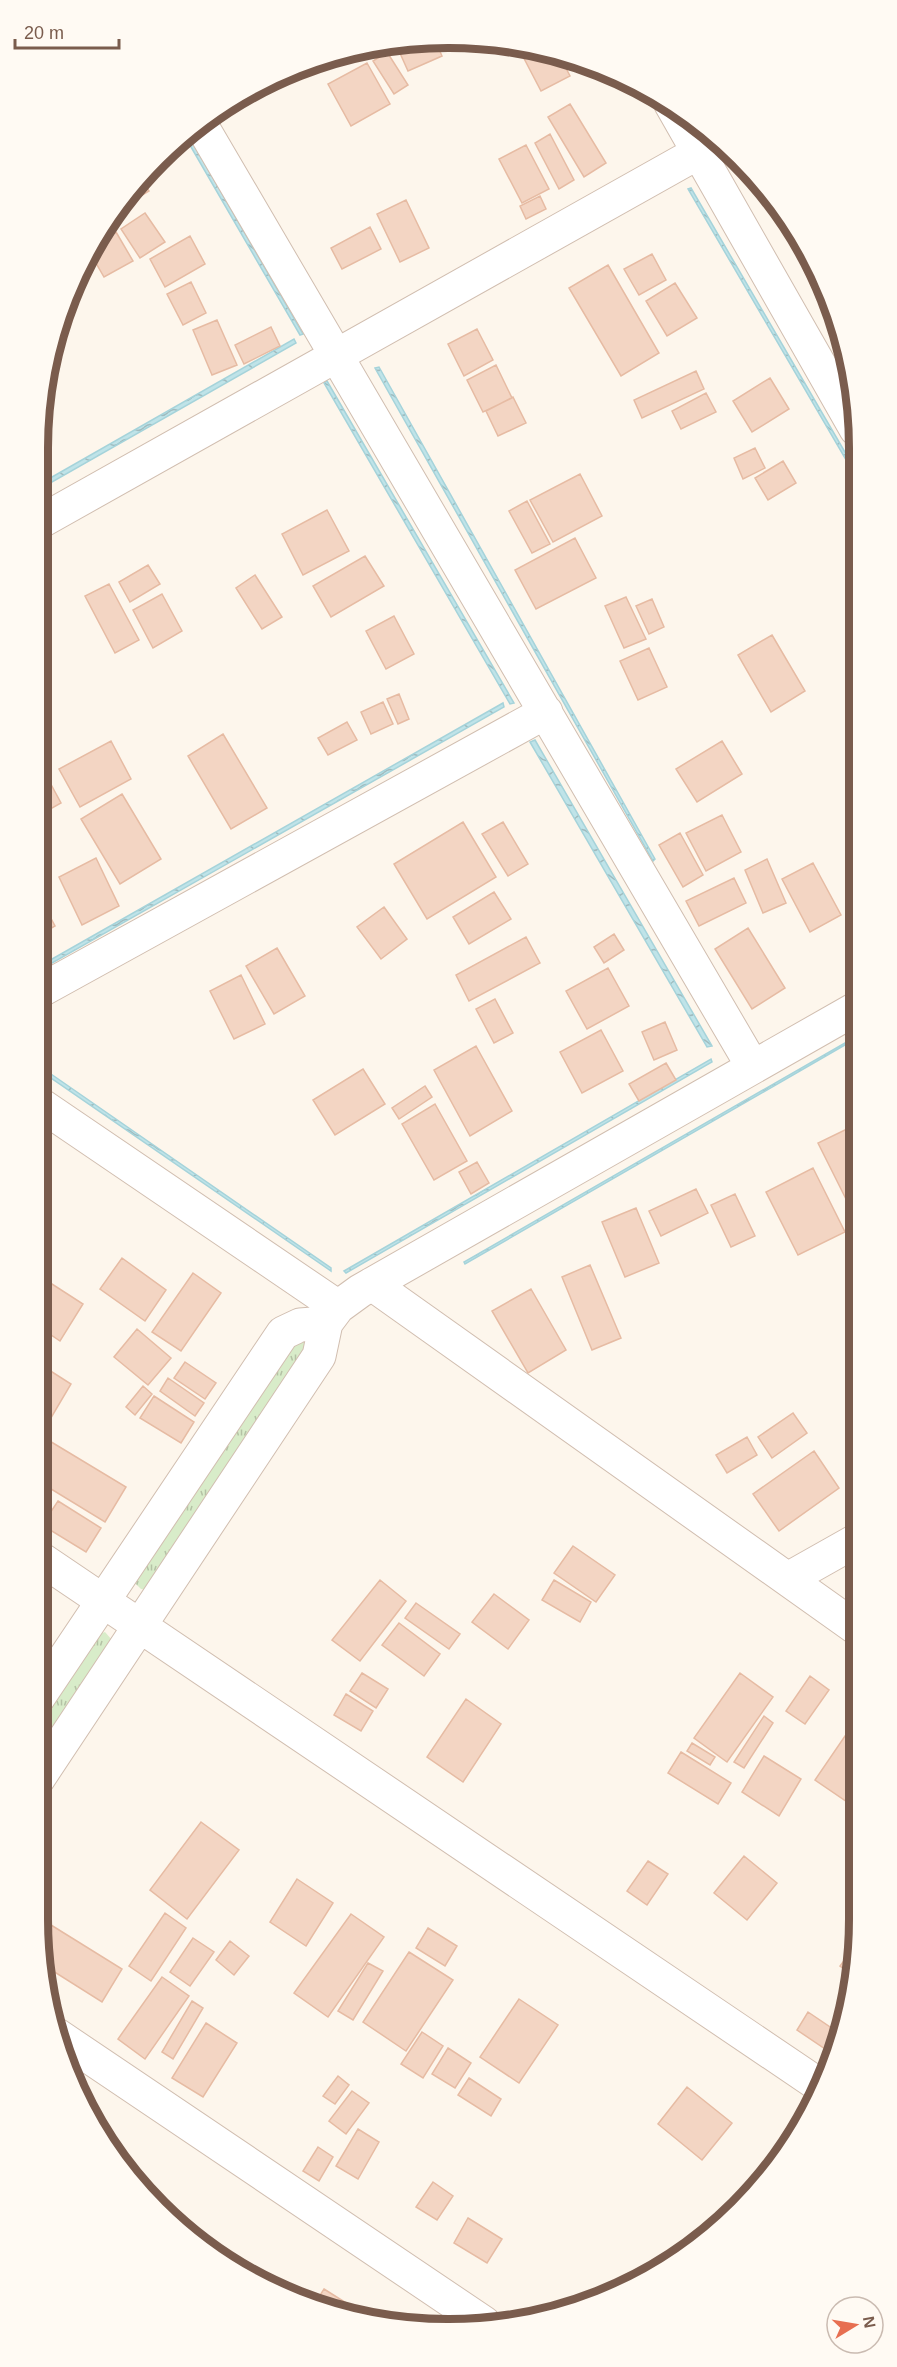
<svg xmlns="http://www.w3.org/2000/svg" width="897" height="2367" viewBox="0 0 897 2367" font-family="Helvetica,sans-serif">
  <defs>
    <pattern id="grass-tufts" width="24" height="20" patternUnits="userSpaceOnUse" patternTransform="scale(1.5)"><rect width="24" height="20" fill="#d8ecc9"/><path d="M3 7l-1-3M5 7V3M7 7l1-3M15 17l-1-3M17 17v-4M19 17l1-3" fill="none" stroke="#b4c2a5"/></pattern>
    <pattern id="water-waves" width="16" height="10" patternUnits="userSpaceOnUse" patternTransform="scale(1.5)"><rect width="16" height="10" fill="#bfe3e8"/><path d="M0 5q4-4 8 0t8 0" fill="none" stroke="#a0bbbe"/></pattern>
  </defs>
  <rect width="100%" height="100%" fill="#fdf6ec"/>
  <path fill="url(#grass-tufts)" d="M296 1338 310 1340 146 1590 141 1589 135 1583Z
    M105 1632 112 1640 38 1754V1723L97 1635Z"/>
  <path fill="url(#water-waves)" stroke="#a5d3da" stroke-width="1.5" d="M187 133 303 334 300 335 184 135Z
    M691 188 856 471V477L688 189Z
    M294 339 296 343 38 490V485Z
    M379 367 655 859 653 861 375 368Z
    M327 381 514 703 510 704 324 383Z
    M503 703 504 707 38 971V967Z
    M535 740 712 1046 707 1047 530 742Z
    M857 1036V1038L465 1264 464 1262Z
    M711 1059 712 1062 346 1273 344 1271Z
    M38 1065 331 1268V1271L38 1069Z"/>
  <path fill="#f3d5c3" stroke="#e6bba3" stroke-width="1.5" d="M435 40 442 56 408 71 395 42Z
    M517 45 558 53 570 76 541 91Z
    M387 52 408 85 394 94 373 61Z
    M367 63 390 104 351 126 328 84Z
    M570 104 606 163 584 177 548 117Z
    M550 134 574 180 559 189 535 143Z
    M526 145 549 189 522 203 499 159Z
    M141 178 149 191 114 212 123 198Z
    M540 196 546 209 526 219 520 206Z
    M406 200 429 248 400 262 377 214Z
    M145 213 165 242 140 258 121 229Z
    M370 227 381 249 342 269 331 248Z
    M116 232 133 261 104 277 89 251 93 245Z
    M190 236 205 264 165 287 150 259Z
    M652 254 666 280 639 295 624 269Z
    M608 265 659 353 621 376 569 288Z
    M818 271 829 307 823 310 807 276Z
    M191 282 206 313 183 325 167 294Z
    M675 283 697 318 667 336 646 301Z
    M217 320 237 365 212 375 193 330Z
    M271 327 280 346 244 364 235 345Z
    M477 329 493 360 464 376 448 344Z
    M496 365 512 398 483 412 467 380Z
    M696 371 704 389 642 418 634 400Z
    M770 378 789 409 752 432 733 401Z
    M706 393 716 412 681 429 672 411Z
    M513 397 526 423 498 436 486 411Z
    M755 448 765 468 743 479 734 458Z
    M783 461 796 483 768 500 755 478Z
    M580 474 602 516 553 542 530 500Z
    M527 501 550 544 532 553 509 511Z
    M327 510 349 551 303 575 282 534Z
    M575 538 596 578 536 609 515 570Z
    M365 556 384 586 331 617 313 586Z
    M148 565 160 584 130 602 119 582Z
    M255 575 282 617 262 629 236 588Z
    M109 584 139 640 115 653 85 596Z
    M162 594 182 631 153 648 133 610Z
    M626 597 646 639 624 648 605 606Z
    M652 599 664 627 649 634 636 606Z
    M394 616 414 654 386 669 366 631Z
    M772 635 805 691 771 712 738 655Z
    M649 648 667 687 638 700 620 661Z
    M38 653 51 680 38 687Z
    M399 694 409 719 398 724 387 699Z
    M383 702 393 724 371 734 361 712Z
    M347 722 357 740 328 755 318 738Z
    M223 734 267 808 231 829 188 756Z
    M111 741 131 779 80 807 59 769Z
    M722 741 742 774 697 802 676 769Z
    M47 777 61 803 38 816V782Z
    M122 794 161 859 120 884 81 819Z
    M722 815 741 852 706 871 686 833Z
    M463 822 496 877 427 919 394 864Z
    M503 822 528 864 508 876 482 834Z
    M680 833 703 875 683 887 659 845Z
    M96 858 119 906 82 925 59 877Z
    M767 859 786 903 763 913 745 870Z
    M813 863 841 915 810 932 782 879Z
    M734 878 746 903 699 926 686 901Z
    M494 892 511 919 469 944 453 917Z
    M38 894 55 926 38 936Z
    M857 897V922L846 904Z
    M384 907 407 939 381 959 357 927Z
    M748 928 785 988 752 1009 715 949Z
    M614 934 624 950 604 963 594 947Z
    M526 937 540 963 469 1001 456 975Z
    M277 948 305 996 274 1014 246 966Z
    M38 953 47 967 38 974Z
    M608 968 629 1006 587 1029 566 991Z
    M241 975 265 1024 234 1039 210 991Z
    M495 999 513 1033 494 1043 476 1009Z
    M665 1022 677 1050 654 1060 642 1032Z
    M601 1030 623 1071 582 1093 560 1052Z
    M476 1046 512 1111 470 1136 434 1070Z
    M666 1063 676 1080 639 1101 629 1084Z
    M363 1069 385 1104 335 1135 313 1100Z
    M425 1086 432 1097 399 1119 392 1108Z
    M435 1104 467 1161 434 1180 402 1124Z
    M851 1127 858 1140V1193L846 1199 818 1143Z
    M477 1162 489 1183 471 1194 459 1172Z
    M813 1168 845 1232 798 1255 766 1192Z
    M696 1189 708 1213 661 1236 649 1211Z
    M735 1194 755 1236 731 1247 711 1205Z
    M636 1208 659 1263 625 1277 602 1222Z
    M122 1258 166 1290 145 1321 100 1289Z
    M590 1265 621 1338 592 1350 562 1277Z
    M193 1273 221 1293 181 1351 152 1332Z
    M38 1275 83 1304 60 1341 38 1326Z
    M531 1289 566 1350 528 1373 492 1311Z
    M137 1329 171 1358 148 1385 114 1357Z
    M185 1362 216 1383 205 1399 174 1378Z
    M38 1363 71 1384 45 1428 38 1424Z
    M168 1378 204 1403 195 1416 160 1391Z
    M143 1386 152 1394 135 1415 126 1407Z
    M154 1396 194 1422 181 1443 140 1418Z
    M793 1413 807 1433 772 1458 758 1437Z
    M858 1420V1451L846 1426Z
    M747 1437 757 1455 727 1473 716 1455Z
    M48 1440 126 1487 105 1522 38 1481V1457Z
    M814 1451 839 1488 779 1531 753 1494Z
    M38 1488 50 1497 38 1515Z
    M58 1501 101 1528 86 1552 42 1525Z
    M573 1546 615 1575 596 1602 554 1573Z
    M380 1580 406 1601 360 1661 332 1640Z
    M554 1580 591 1602 580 1622 542 1600Z
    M494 1594 529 1620 508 1649 472 1622Z
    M416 1603 460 1634 449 1649 405 1618Z
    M399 1623 440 1654 424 1676 382 1645Z
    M362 1673 388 1689 376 1708 350 1691Z
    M740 1673 773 1697 727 1762 694 1738Z
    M810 1676 829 1690 805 1724 786 1711Z
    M346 1694 373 1711 361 1731 334 1715Z
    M466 1699 501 1724 463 1782 427 1757Z
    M764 1716 773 1723 744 1768 734 1762Z
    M845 1736 859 1745V1810L815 1780Z
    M692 1743 715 1757 710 1765 687 1751Z
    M681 1752 731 1783 718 1804 668 1773Z
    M764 1756 801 1779 779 1816 742 1792Z
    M201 1822 239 1850 187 1919 150 1890Z
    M744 1856 777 1883 747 1920 714 1893Z
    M648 1861 668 1874 647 1905 627 1891Z
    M297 1879 333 1903 306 1946 270 1922Z
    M165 1913 186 1928 151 1981 129 1966Z
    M351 1914 384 1937 328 2017 294 1993Z
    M51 1925 122 1969 102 2002 45 1966 41 1940Z
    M428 1928 457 1946 445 1966 416 1948Z
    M193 1938 214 1952 190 1986 170 1972Z
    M230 1941 249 1956 234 1975 216 1960Z
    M851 1951 855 1954 852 1975 840 1966Z
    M409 1952 453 1980 406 2051 363 2022Z
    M368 1963 383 1971 353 2020 338 2011Z
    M162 1977 189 1996 145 2059 118 2039Z
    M519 1999 558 2025 519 2083 480 2057Z
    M192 2001 203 2008 173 2059 162 2052Z
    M808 2012 842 2035 831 2053 797 2030Z
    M206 2023 237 2043 203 2097 172 2078Z
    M422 2032 443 2046 423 2078 401 2064Z
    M448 2048 471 2063 455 2088 432 2074Z
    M338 2076 349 2085 335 2104 323 2096Z
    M469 2078 501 2099 491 2116 458 2095Z
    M687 2087 732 2123 702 2160 658 2124Z
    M352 2091 369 2103 346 2134 329 2121Z
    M358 2129 379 2142 358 2179 336 2166Z
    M318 2147 333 2157 319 2181 303 2171Z
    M135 2177 157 2193 152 2200 139 2189 133 2180Z
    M433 2182 453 2196 437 2220 416 2207Z
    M468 2218 502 2239 487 2263 454 2243Z
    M324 2289 359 2311 356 2317 313 2306Z"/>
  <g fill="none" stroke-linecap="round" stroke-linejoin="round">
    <g stroke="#d1beb0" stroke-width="35">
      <path id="minor" d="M671 104 856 429
        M200 123 753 1067
        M38 523 717 142
        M38 992 546 712
        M38 1103 338 1307
        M372 1284 859 1630
        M38 1557 822 2087
        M788 1579 859 1539
        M38 1698 283 1333 300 1325 326 1323
        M38 1779 319 1356 326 1323 338 1307 360 1291 857 1008
        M57 2035 484 2323"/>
    </g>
    <use href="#minor" stroke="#fff" stroke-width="33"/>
  </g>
  <path d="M0 0H897V2367H0ZM448 48H449A400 400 0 0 1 849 448V1919A400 400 0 0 1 449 2319H448A400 400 0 0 1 48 1919V448A400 400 0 0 1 448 48Z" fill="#fffaf3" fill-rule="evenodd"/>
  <path fill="none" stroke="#7a5c4d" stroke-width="8" d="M448 48H449A400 400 0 0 1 849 448V1919A400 400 0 0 1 449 2319H448A400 400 0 0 1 48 1919V448A400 400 0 0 1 448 48Z"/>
  <g transform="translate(855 2325) rotate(79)"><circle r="28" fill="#fffaf3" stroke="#cabbb1" stroke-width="1.5"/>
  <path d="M0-4.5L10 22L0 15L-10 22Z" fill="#e76f51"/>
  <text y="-9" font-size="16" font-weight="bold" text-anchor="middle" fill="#7a5c4d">N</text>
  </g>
  <path d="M15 39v9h104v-9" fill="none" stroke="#7a5c4d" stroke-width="3"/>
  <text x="24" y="39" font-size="18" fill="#7a5c4d" stroke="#fffaf3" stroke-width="4.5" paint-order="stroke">20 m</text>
</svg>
